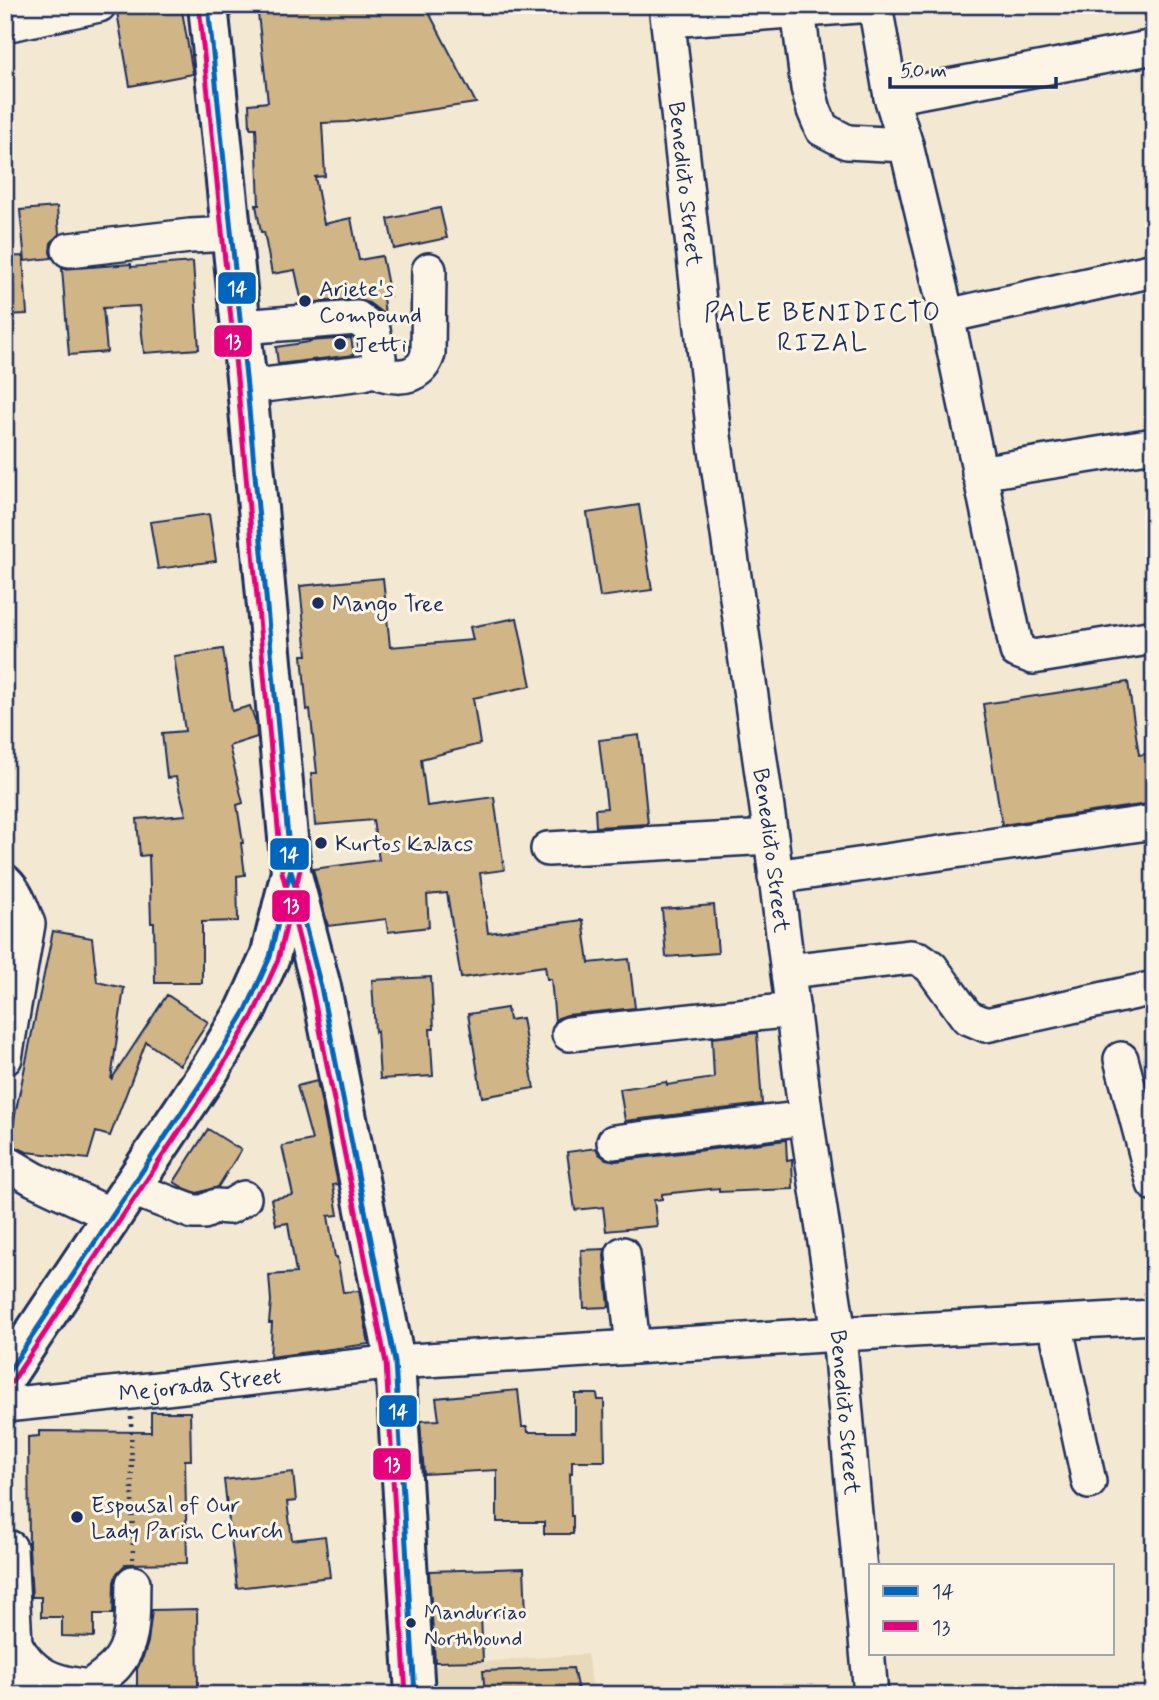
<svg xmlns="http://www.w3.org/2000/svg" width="1159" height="1700" viewBox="0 0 1159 1700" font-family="Mynerve,sans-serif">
  <rect width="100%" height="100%" fill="#f3e8d2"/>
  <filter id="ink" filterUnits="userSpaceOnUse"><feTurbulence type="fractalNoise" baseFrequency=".0143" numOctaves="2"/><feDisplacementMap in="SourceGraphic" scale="14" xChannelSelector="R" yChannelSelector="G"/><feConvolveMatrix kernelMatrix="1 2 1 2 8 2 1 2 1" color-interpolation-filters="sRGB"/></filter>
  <g filter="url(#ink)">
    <path fill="#e8d9bb" d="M587 1654 594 1695H432L429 1666Z"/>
    <path fill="#d0b586" stroke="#1b2f5e" stroke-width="2" d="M131 5H181L193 74 130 86 117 12 118 8Z
      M257 5H425L476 103 347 122 322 123 325 176 315 177 324 224 351 218 359 260 382 256 390 296 383 297 385 315 369 303 356 299 302 303 295 270 272 274 264 232H261L256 205H259L256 128H250L249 104 268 102Z
      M57 207 59 234 51 243 50 252 52 258 25 261 20 210Z
      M440 208 447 238 394 249 388 219Z
      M23 256 27 314 5 315V257Z
      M193 262 199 349 144 353 139 306 103 308 107 352 69 355 62 269 131 264V267Z
      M351 338 354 355 278 364 276 347 309 342V341Z
      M639 505 652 590 600 597 587 513Z
      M209 514 216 561 158 569 150 522Z
      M383 578 390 647 473 640 470 627 517 618 531 686 473 698 480 744 421 759 427 806 494 797 504 870 480 873 488 933 583 920 589 963 629 959 635 1008 567 1015 558 1018 555 1021 551 979H547L545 966 461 978 447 893 427 895 429 927 388 932 386 919 328 926 313 869 379 860 373 820 315 825 311 773H317L310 709 307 710 302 655H307L300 586Z
      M223 649 232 711 250 706 256 723 257 737 229 746 243 803 237 805 243 843H241L245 875 237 876 238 921 202 922V983H155L154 923H151L149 855 140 856 137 819 186 815 176 777 167 778 162 733 185 731 174 656Z
      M1128 682 1139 755 1154 753V803L1002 825 983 704Z
      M639 735 648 824 596 827 595 809 607 808 599 740Z
      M714 905 718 953 666 957 662 909Z
      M53 931 92 938 97 982 124 988 111 1080 167 995 208 1022 180 1065 146 1042 110 1136 96 1132 88 1159 27 1152 9 1144Z
      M431 977 434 1029H430L433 1076 380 1079 377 1031 375 1032 372 980Z
      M507 1008 509 1020 522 1018 534 1088 482 1097 468 1014Z
      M757 1033 762 1104 625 1121 620 1089 666 1082 667 1085 714 1078 712 1038Z
      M317 1081 338 1184 333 1185 338 1215 328 1216 335 1257H337L343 1292 359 1291 369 1344 270 1357 272 1323H269L271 1301 269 1275 296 1273 288 1223 276 1225 271 1199 293 1195 282 1146 312 1140 297 1086Z
      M208 1129 241 1150 218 1187 197 1193 184 1188 174 1182Z
      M786 1140 787 1161 792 1160 793 1189 719 1192V1188L662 1194V1199L654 1200 657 1226 606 1231 603 1207 575 1210 567 1152 596 1148 599 1154 606 1159 616 1161Z
      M605 1249 604 1256 609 1307 584 1308 581 1250Z
      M518 1390 522 1427H527L528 1432H575V1394H597L598 1400H604L605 1461H572V1473H570L571 1516H573V1534H544V1522H497V1470L424 1474 420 1421 439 1420 436 1398Z
      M151 1412H190L191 1460H185L187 1563 126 1564 117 1573 114 1582 113 1614H94V1637L62 1636V1617H41V1597H32L29 1546 28 1437 39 1436V1431L151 1432Z
      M293 1472 296 1501 287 1502 292 1540 325 1536 330 1577 237 1588 224 1480Z
      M524 1568 526 1614 481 1615 483 1661 435 1662 429 1571Z
      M197 1609 198 1687 137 1688V1669L144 1655 148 1642 152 1610Z
      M573 1668 579 1695H485L483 1671Z"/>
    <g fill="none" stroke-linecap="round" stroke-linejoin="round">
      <g stroke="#1b2f5e" stroke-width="38">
        <g id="minor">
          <path id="s1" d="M666 5 714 436 771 837 806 1118 839 1334 871 1695"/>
          <path d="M875 5 891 97"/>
          <path d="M798 10 808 88 814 110 822 129 847 142 906 145"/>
          <path d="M669 20 872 5"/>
          <path d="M5 25 99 5"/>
          <path d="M1154 47 891 97 906 145 947 316 1017 651 1033 657 1154 637"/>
          <path d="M69 250 190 236 232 234"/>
          <path d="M947 316 1154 270"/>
          <path d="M241 327 357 318 373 330 379 357 375 369 363 373 247 387"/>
          <path d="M375 369C387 378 408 379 419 369 424 365 426 360 428 354L429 270"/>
          <path d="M979 473 1154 445"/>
          <path d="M548 849 771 837"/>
          <path d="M775 877 1154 822"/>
          <path d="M5 881C17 892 22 909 28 924L5 1058"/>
          <path d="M788 971 911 957 920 959 931 967 967 1017 986 1025 1154 988"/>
          <path d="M569 1034 793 1010"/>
          <path d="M1121 1059 1154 1184"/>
          <path d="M614 1142 806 1118"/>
          <path d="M5 1162 34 1179 113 1216"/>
          <path d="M130 1188 193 1212H204L216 1206 229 1207 244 1198"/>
          <path d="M623 1254 633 1347"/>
          <path d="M1055 1323 1089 1482"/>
          <path id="s2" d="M5 1405 131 1392 395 1362 839 1334 1154 1317"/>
          <path d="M5 1547 10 1548 15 1644 14 1695"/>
          <path d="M15 1644C33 1676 54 1683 90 1687L91 1695"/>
          <path d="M90 1687C98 1680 109 1673 116 1665 136 1642 132 1611 133 1583"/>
        </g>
      </g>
      <g stroke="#1b2f5e" stroke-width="44">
        <path id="major" d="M208 5 247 387 291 871 321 987 395 1362 415 1695
          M5 1377 211 1068 246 1010 270 957 290 876"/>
      </g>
      <path stroke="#1b2f5e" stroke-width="4.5" stroke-dasharray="2 5" stroke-linecap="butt" d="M131 1417 133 1559"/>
      <use href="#minor" stroke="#fcf5e5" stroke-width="33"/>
      <use href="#major" stroke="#fcf5e5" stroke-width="38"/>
      <g stroke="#fcf5e5" stroke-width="10">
        <path id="bus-1" d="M208 5 247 387 291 871 321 987 395 1362 415 1695
          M5 1377 211 1068 246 1010 270 957 291 868"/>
      </g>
      <g stroke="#fcf5e5" stroke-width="10">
        <path id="bus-2" d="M199 6 238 388 282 872 312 989 386 1363 406 1695
          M12 1382 218 1073 253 1015 278 960 300 870"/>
      </g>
      <use href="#bus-1" stroke="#0065bd" stroke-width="5"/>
      <use href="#bus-2" stroke="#e5007d" stroke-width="5"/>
    </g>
  </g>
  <g fill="#1b2f5e" stroke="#fcf5e5" stroke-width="2.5">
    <circle cx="305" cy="301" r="7"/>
    <circle cx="340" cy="344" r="7"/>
    <circle cx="318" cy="603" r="7"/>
    <circle cx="321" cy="843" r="7"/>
    <circle cx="77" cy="1517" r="7"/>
    <circle cx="411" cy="1623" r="6"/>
  </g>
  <g text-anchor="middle" stroke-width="6" stroke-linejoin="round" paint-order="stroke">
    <g font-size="21" fill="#1b2f5e" stroke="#fcf5e5" text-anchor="start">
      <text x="424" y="1619">Mandurriao<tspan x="424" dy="26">Northbound</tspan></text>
    </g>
    <g font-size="23" fill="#1b2f5e" stroke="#fcf5e5">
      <text dy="8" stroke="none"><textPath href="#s1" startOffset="180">Benedicto Street</textPath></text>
      <text dy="8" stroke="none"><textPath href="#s1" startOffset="852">Benedicto Street</textPath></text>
      <text dy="8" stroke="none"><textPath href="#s2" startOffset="196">Mejorada Street</textPath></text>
      <text dy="8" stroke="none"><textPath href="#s1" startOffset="1419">Benedicto Street</textPath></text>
    </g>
    <g font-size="23" fill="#1b2f5e" stroke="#fcf5e5" text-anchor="start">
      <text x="319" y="296">Ariete's<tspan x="319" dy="26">Compound</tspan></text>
      <text x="354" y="352">Jetti</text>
      <text x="332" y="611">Mango Tree</text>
      <text x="335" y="851">Kurtos Kalacs</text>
      <text x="91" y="1512">Espousal of Our<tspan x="91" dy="26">Lady Parish Church</tspan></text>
    </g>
    <g font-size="26" letter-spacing="2" fill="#1b2f5e" stroke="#fcf5e5">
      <text x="823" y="321">PALE BENIDICTO<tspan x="823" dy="30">RIZAL</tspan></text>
    </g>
  </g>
  <g stroke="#fcf5e5" stroke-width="2.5">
    <rect x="217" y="271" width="40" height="34" rx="7" fill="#0065bd"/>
    <rect x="213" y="324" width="40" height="34" rx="7" fill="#e5007d"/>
    <rect x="269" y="837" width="41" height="34" rx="7" fill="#0065bd"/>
    <rect x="271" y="889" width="40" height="34" rx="7" fill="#e5007d"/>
    <rect x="378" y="1394" width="40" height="34" rx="7" fill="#0065bd"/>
    <rect x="372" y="1447" width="40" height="34" rx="7" fill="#e5007d"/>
  </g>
  <g font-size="19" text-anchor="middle" font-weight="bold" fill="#fff">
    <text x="237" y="295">14</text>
    <text x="233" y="348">13</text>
    <text x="289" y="861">14</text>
    <text x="291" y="912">13</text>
    <text x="398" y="1418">14</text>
    <text x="392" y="1471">13</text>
  </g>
  <rect width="1159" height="1700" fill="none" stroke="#fcf5e5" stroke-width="28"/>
  <rect x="14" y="14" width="1131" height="1672" fill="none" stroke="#1b2f5e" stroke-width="2.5" filter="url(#ink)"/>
  <rect x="869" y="1564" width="245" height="91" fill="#fcf5e5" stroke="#a2a6af" stroke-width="2"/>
  <rect x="883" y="1586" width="35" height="10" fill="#0065bd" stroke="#a2a6af" stroke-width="2"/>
  <text x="932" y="1598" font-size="21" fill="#1b2f5e">14</text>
  <rect x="883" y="1621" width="35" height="10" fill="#e5007d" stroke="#a2a6af" stroke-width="2"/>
  <text x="932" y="1634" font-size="21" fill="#1b2f5e">13</text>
  <path d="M890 77v10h166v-10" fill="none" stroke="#1b2f5e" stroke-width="3.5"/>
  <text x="900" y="77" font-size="21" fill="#1b2f5e" stroke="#fcf5e5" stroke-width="5" paint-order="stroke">50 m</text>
</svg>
